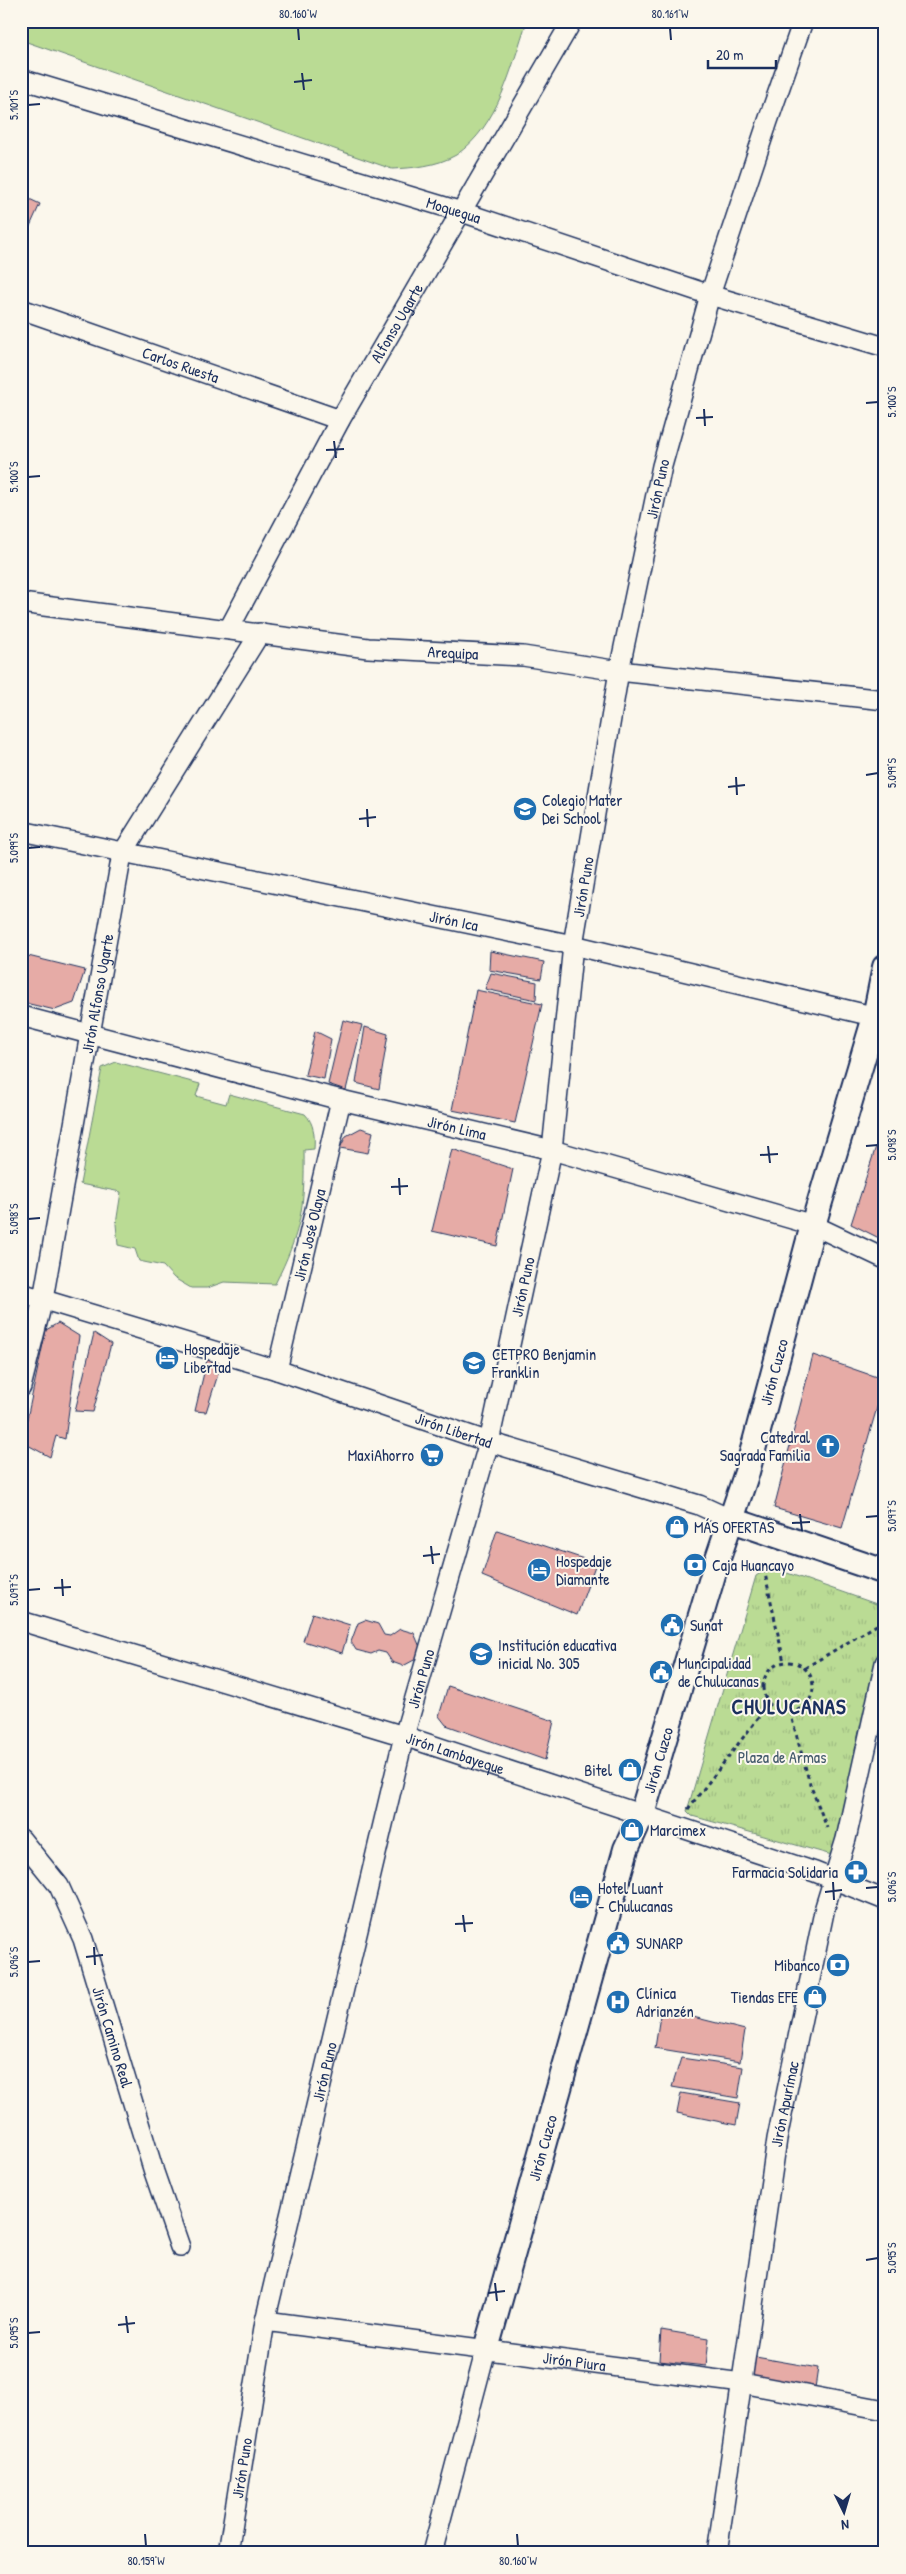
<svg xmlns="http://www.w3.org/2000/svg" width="906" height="2574" viewBox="0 0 906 2574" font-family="'Patrick Hand',sans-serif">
  <defs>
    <pattern id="park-tufts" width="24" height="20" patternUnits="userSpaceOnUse" patternTransform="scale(1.25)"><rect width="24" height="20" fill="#badb94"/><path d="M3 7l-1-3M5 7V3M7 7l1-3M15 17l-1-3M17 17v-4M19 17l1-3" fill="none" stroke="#9fbc82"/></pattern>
  </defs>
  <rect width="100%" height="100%" fill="#fbf7ec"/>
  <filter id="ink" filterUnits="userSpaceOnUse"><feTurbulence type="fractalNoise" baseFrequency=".02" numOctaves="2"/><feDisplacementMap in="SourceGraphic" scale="10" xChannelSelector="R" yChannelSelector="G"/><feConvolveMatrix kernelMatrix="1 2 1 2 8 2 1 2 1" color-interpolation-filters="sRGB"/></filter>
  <g filter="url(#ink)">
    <path fill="#badb94" stroke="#6a8579" d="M21 21H527C511 67 499 126 456 155 437 166 413 168 392 169L21 40Z
      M116 1062 200 1084 196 1096 226 1104 229 1094 305 1114C314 1123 315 1136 314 1149L304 1150C305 1208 301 1232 275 1284L224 1282 207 1288H191L174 1278 163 1266 139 1261 135 1249 118 1245 116 1224 121 1192 80 1184 102 1068Z"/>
    <path fill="url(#park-tufts)" stroke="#6a8579" d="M770 1567 885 1607V1666L832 1855 692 1816 687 1811 756 1576Z"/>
    <path fill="#e6aba6" stroke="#1b2f5e" d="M21 195 40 204 21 246Z
      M490 951 544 962 541 979 489 970Z
      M28 956 85 970 74 1003 55 1010 21 1002V981Z
      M491 973 537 982 536 1000 485 989Z
      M476 990 542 1004 515 1123 452 1110Z
      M343 1020 362 1025 346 1090 328 1084Z
      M365 1027 388 1034 379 1089 356 1083Z
      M315 1031 331 1039 324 1079 305 1075Z
      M361 1128 373 1132 368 1153 340 1148 346 1136Z
      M881 1131 885 1133V1241L851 1224Z
      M452 1149 513 1169 497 1246 432 1231Z
      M58 1323 79 1336 65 1439 56 1436 50 1457 22 1442 46 1330Z
      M94 1333 111 1344 93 1412 75 1411Z
      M813 1355 885 1380 842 1528 774 1508Z
      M207 1360 221 1365 206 1412 195 1411Z
      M497 1530 596 1563 577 1615 482 1576Z
      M312 1613 350 1625 342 1653 303 1641Z
      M365 1620 378 1624 384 1635 390 1636 400 1629 414 1633 420 1647 416 1659 403 1666 392 1662 386 1653 378 1651 371 1654 356 1650 351 1642 358 1623Z
      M448 1686 554 1721 545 1760 446 1725 439 1716Z
      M661 2009 745 2030 740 2062 655 2048Z
      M681 2058 743 2067 738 2098 672 2087Z
      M681 2093 740 2103 736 2125 677 2113Z
      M661 2330 709 2338 706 2366 659 2361Z
      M750 2356 818 2368 815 2388 746 2379Z"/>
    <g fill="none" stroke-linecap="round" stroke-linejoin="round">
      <g stroke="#1b2f5e" stroke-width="22">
        <g id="minor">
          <path id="s1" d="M21 79 462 212 710 295 885 347"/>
          <path id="s2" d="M21 309 340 420"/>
          <path id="s3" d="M21 603 368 648 523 656 619 671 885 700"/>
          <path id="s4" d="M229 629 340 420 572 21"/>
          <path id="s5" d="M21 831 573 945 885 1019"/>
          <path id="s6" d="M21 1016 341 1100 552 1150 813 1225 885 1259"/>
          <path id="s7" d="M21 1293 277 1370 489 1442 699 1505 732 1520"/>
          <path id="s8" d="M277 1370 341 1100"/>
          <path id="s9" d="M21 1387 43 1299 122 854 260 633"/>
          <path id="s10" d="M21 1621 404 1736 815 1872 885 1900"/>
          <path id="s11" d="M21 1839 59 1886 83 1939 154 2172 180 2247"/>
          <path id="s12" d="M265 2321 742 2383 885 2410"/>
          <path id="s13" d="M228 2553 265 2321 404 1736 489 1442 552 1150 573 945 619 671 662 466 710 295 768 121 803 21"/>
          <path d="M432 2553 486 2349"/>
          <path id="s14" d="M717 2553 777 2139 825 1907 846 1839 885 1663"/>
        </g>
      </g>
      <g stroke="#1b2f5e" stroke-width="28">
        <g id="tertiary">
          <path d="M732 1520 885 1572"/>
          <path id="s15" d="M486 2349 626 1849 642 1814 717 1561 747 1472 813 1225 875 1017 885 967"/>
        </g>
      </g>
      <path stroke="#1b2f5e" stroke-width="3" stroke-dasharray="4 4" stroke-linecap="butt" d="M764 1569 784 1662
        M763 1687a25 25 0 1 1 50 0a25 25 0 1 1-50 0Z
        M805 1668 885 1620
        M790 1712 810 1784 827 1828
        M688 1809 769 1704"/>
      <use href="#minor" stroke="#fbf7ec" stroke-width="19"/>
      <use href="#tertiary" stroke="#fbf7ec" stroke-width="24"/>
    </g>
  </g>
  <path fill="none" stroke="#1b2f5e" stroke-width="2" d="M298 28 299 40M670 28 671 40M302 73 304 90M294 82 312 80M28 105 40 104M866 403 878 402M704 409 705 426M696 418 713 417M334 441 336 458M326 450 344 449M28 477 40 476M866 775 878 773M736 777 737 795M728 787 745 785M367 809 368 827M359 819 376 817M28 848 40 847M768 1146 770 1163M866 1146 878 1145M760 1155 778 1154M399 1178 400 1195M391 1187 408 1186M28 1219 40 1218M800 1514 802 1531M866 1517 878 1516M792 1523 810 1522M431 1546 433 1564M423 1556 440 1554M62 1579 63 1596M54 1588 71 1587M28 1590 40 1589M833 1882 834 1900M866 1888 878 1887M825 1892 842 1890M463 1915 465 1932M455 1924 473 1923M94 1947 95 1965M86 1957 103 1955M28 1962 40 1961M866 2260 878 2258M495 2283 497 2301M488 2293 505 2291M126 2316 128 2333M118 2325 135 2323M28 2333 40 2332M145 2534 146 2546M517 2534 518 2546"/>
  <defs>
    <g id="school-disc" transform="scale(1.25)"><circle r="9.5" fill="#1f6fb2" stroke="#fbf7ec"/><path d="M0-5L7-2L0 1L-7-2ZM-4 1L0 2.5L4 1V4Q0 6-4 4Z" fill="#fff"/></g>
    <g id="hotel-disc" transform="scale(1.25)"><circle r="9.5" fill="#1f6fb2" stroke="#fbf7ec"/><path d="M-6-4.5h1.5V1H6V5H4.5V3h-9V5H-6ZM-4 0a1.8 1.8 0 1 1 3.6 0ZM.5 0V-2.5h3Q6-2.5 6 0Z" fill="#fff"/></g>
    <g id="university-disc" transform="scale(1.25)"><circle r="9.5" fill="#1f6fb2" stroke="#fbf7ec"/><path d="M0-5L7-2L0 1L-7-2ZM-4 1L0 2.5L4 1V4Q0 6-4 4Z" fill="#fff"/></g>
    <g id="church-disc" transform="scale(1.25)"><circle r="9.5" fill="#1f6fb2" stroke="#fbf7ec"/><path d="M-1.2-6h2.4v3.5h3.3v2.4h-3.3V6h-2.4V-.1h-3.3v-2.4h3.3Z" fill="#fff"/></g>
    <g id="supermarket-disc" transform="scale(1.25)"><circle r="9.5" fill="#1f6fb2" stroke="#fbf7ec"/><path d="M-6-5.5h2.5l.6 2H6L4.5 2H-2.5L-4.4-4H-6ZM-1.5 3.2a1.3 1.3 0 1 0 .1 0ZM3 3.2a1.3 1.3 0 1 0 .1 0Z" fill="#fff"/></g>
    <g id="shop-disc" transform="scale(1.25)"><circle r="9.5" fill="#1f6fb2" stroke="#fbf7ec"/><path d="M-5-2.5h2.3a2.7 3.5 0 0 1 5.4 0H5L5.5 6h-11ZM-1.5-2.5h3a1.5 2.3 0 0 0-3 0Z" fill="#fff"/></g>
    <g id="bank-disc" transform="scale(1.25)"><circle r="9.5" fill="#1f6fb2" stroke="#fbf7ec"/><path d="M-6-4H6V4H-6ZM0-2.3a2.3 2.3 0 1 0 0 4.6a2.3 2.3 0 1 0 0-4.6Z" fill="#fff"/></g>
    <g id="civic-disc" transform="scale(1.25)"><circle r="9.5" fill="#1f6fb2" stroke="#fbf7ec"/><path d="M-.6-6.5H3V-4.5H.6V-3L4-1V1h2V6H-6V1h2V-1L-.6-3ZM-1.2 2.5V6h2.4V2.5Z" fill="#fff"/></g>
    <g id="pharmacy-disc" transform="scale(1.25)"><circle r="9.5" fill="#1f6fb2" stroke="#fbf7ec"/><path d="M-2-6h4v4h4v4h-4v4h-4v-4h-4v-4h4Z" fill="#fff"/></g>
    <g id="hospital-disc" transform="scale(1.25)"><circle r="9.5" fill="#1f6fb2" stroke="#fbf7ec"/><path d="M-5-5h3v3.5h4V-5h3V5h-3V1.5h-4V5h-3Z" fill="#fff"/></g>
  </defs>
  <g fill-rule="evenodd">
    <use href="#school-disc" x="525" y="809"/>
    <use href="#hotel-disc" x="167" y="1358"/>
    <use href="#university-disc" x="474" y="1363"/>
    <use href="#church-disc" x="828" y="1446"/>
    <use href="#supermarket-disc" x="432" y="1455"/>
    <use href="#shop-disc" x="677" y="1527"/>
    <use href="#bank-disc" x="695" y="1565"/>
    <use href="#hotel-disc" x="539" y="1570"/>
    <use href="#civic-disc" x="672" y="1625"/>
    <use href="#school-disc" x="481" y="1654"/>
    <use href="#civic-disc" x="661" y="1672"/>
    <use href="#shop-disc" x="630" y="1770"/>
    <use href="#shop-disc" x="632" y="1830"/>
    <use href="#pharmacy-disc" x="856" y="1872"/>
    <use href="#hotel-disc" x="581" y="1897"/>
    <use href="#civic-disc" x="618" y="1943"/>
    <use href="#bank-disc" x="838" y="1965"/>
    <use href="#shop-disc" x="815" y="1997"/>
    <use href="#hospital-disc" x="618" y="2002"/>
  </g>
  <g text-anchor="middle" stroke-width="4" stroke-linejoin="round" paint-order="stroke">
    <g font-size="16" fill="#1b2f5e" stroke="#fbf7ec">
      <text dy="6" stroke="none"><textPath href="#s1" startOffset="452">Moquegua</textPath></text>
      <text dy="6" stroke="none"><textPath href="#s4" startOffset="349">Alfonso Ugarte</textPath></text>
      <text dy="6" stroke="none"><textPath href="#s2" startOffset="169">Carlos Ruesta</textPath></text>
      <text dy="6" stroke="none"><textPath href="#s13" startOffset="2111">Jirón Puno</textPath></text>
      <text dy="6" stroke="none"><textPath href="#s3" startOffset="435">Arequipa</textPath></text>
      <text dy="6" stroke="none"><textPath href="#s13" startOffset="1706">Jirón Puno</textPath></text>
      <text dy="6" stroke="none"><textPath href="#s5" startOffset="442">Jirón Ica</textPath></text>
      <text dy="6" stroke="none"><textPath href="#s9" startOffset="401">Jirón Alfonso Ugarte</textPath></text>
      <text dy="6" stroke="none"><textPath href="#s6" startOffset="450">Jirón Lima</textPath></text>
      <text dy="6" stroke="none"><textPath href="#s8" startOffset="139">Jirón José Olaya</textPath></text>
      <text dy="6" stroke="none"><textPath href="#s13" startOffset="1301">Jirón Puno</textPath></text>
      <text dy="6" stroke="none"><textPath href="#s15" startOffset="1019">Jirón Cuzco</textPath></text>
      <text dy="6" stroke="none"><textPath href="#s7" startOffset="454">Jirón Libertad</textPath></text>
      <text dy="6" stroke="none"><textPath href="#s13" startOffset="896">Jirón Puno</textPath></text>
      <text dy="6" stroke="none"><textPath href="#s10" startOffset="454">Jirón Lambayeque</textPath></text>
      <text dy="6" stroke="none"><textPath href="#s15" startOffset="614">Jirón Cuzco</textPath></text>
      <text dy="6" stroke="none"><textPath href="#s11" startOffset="221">Jirón Camino Real</textPath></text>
      <text dy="6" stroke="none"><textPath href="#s13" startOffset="491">Jirón Puno</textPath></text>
      <text dy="6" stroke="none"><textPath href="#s14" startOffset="454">Jirón Apurímac</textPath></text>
      <text dy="6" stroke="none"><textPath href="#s15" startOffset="209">Jirón Cuzco</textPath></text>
      <text dy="6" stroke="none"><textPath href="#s12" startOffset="312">Jirón Piura</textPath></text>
      <text dy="6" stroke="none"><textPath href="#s13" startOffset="86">Jirón Puno</textPath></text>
    </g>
    <g font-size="16" fill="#1b2f5e" stroke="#fbf7ec" text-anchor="start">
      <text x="542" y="806">Colegio Mater<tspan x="542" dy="18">Dei School</tspan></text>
      <text x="184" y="1355">Hospedaje<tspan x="184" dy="18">Libertad</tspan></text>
      <text x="492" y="1360">CETPRO Benjamin<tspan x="492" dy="18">Franklin</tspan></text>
      <text x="810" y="1443" text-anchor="end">Catedral<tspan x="810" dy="18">Sagrada Familia</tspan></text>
      <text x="414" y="1461" text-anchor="end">MaxiAhorro</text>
      <text x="694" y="1533">MÁS OFERTAS</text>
      <text x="556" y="1567">Hospedaje<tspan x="556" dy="18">Diamante</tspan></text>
      <text x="712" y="1571">Caja Huancayo</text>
      <text x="690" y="1631">Sunat</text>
      <text x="498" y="1651">Institución educativa<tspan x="498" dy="18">inicial No. 305</tspan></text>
      <text x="678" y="1669">Muncipalidad<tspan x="678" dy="18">de Chulucanas</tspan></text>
      <text x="612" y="1776" text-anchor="end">Bitel</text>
      <text x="650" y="1836">Marcimex</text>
      <text x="838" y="1878" text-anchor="end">Farmacia Solidaria</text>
      <text x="598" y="1894">Hotel Luant<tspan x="598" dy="18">- Chulucanas</tspan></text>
      <text x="636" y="1949">SUNARP</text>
      <text x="820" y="1971" text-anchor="end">Mibanco</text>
      <text x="636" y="1999">Clínica<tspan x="636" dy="18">Adrianzén</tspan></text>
      <text x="798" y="2003" text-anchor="end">Tiendas EFE</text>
    </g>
    <g font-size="16" fill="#435a6c" stroke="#fbf7ec">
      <text x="782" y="1763">Plaza de Armas</text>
    </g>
    <g font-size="21" font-weight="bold" letter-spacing="1" fill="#1b2f5e" stroke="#fbf7ec">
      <text x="789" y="1714">CHULUCANAS</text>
    </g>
  </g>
  <rect width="906" height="2574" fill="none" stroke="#fbf7ec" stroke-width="55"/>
  <g transform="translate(844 2512) rotate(175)" stroke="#fbf7ec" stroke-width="4" paint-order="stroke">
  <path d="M0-4L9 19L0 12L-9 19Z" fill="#1b2f5e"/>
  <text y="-8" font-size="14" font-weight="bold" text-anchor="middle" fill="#1b2f5e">N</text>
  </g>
  <path d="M708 60v8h68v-8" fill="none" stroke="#1b2f5e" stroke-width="2.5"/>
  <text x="716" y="60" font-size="15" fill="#1b2f5e" stroke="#fbf7ec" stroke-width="4" paint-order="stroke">20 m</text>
  <rect x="28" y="28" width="850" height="2518" fill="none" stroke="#1b2f5e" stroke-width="2"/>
  <g font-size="12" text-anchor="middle" fill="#1b2f5e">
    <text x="298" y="18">80.160°W</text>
    <text x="670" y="18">80.161°W</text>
    <text transform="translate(14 105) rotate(-90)" y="4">5.101°S</text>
    <text transform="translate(892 402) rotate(-90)" y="4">5.100°S</text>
    <text transform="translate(14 477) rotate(-90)" y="4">5.100°S</text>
    <text transform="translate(892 773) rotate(-90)" y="4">5.099°S</text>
    <text transform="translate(14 848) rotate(-90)" y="4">5.099°S</text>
    <text transform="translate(892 1145) rotate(-90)" y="4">5.098°S</text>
    <text transform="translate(14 1219) rotate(-90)" y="4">5.098°S</text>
    <text transform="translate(892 1516) rotate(-90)" y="4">5.097°S</text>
    <text transform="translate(14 1590) rotate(-90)" y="4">5.097°S</text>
    <text transform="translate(892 1887) rotate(-90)" y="4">5.096°S</text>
    <text transform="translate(14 1962) rotate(-90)" y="4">5.096°S</text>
    <text transform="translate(892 2258) rotate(-90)" y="4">5.095°S</text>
    <text transform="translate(14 2333) rotate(-90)" y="4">5.095°S</text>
    <text x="146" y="2565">80.159°W</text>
    <text x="518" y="2565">80.160°W</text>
  </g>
</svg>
